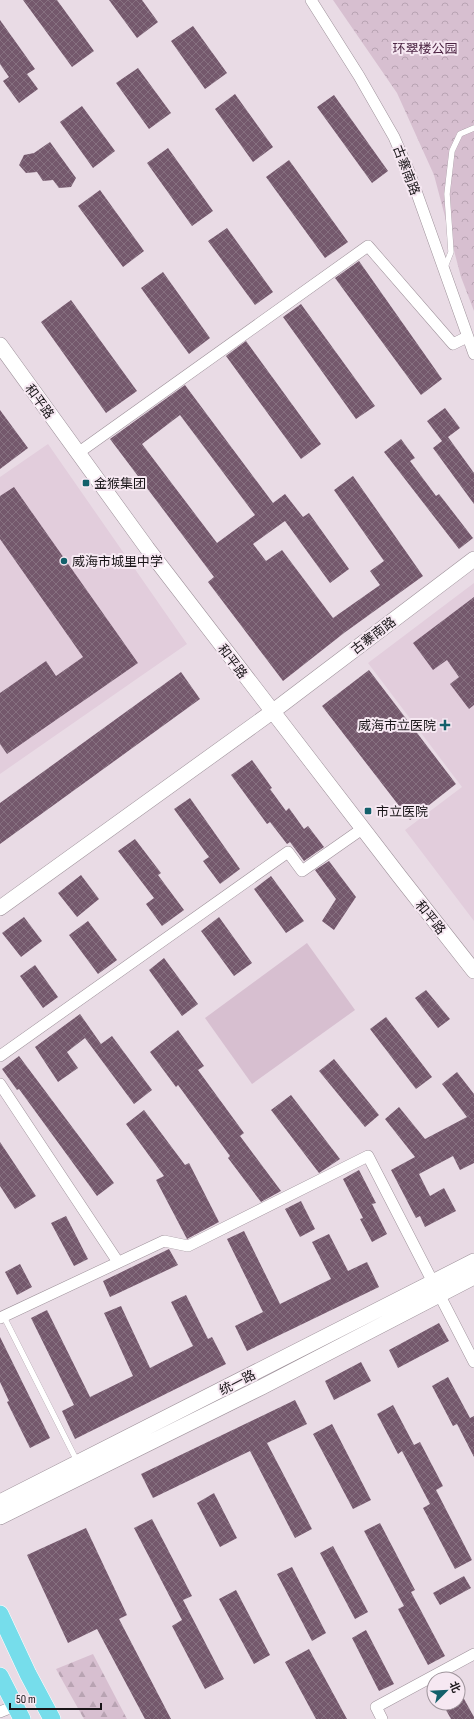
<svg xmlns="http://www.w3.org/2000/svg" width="474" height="1719" viewBox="0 0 474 1719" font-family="'Sofia Sans Condensed','Noto Sans SC',sans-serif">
  <defs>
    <pattern id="forest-firs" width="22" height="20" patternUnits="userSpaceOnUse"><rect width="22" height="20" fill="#d7bfd0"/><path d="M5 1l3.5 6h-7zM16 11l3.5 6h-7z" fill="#b8a3b2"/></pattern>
    <pattern id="park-crowns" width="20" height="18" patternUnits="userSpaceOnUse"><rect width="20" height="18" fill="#d7bfd0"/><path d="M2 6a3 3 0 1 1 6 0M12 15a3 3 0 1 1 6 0" fill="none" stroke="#b8a3b2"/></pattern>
    <pattern id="building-cross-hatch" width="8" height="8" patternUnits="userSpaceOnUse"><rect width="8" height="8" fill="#74586c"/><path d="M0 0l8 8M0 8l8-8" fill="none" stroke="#867080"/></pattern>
  </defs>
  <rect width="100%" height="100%" fill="#e9dbe5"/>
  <path fill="#e2cddc" d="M48 444 187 644 0 774V477Z
    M474 583V921L405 830 462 787 368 663Z"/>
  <path fill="#d7bfd0" d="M307 943 355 1010 252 1084 205 1018Z"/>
  <path fill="url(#forest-firs)" d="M93 1654 127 1719H84L56 1669Z"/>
  <path fill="url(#park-crowns)" d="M333 0H474V311L461 277 434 175 397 93Z"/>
  <path fill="url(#building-cross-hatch)" fill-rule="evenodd" d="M23 0H57L94 51 72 67Z
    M109 0H142L158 22 137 38Z
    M0 20 35 69 27 74 38 89 19 103 3 81 9 77 0 64Z
    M193 26 227 73 205 89 171 41Z
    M138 68 171 113 149 129 116 83Z
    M235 94 273 147 253 162 215 109Z
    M334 95 388 171 372 183 317 107Z
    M82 106 115 151 93 168 60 122Z
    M50 142 76 178 71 187 59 188 53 180 43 181 37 172 26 173 19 165 24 155 34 153Z
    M168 148 213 211 192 226 147 163Z
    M289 160 348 242 325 258 266 177Z
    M100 190 144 251 123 267 78 206Z
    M227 228 273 292 255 305 208 241Z
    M359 261 442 379 421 395 335 278Z
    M163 272 210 338 189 354 141 288Z
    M71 300 137 391 106 413 41 322Z
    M301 304 375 406 356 419 283 317Z
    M246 341 321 444 301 459 226 356Z
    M185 385 273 503 285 494 303 517 309 513 349 569 330 583 285 521 253 544 266 561 282 550 333 618 380 585 370 571 384 561 334 490 353 476 423 576 344 633 283 681 208 582 214 577 110 439ZM180 415 255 515 217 543 142 444Z
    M445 408 460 428 448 437 474 473V504L433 448 442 441 427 421Z
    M0 410 28 448 0 469Z
    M401 439 415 458 410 461 436 496 439 494 473 538 459 549 384 452Z
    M14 487 138 663 7 754 0 744V693L46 661 56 676 83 657 0 539V496Z
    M474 597V705L469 709 450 684 459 677 447 660 433 670 413 643Z
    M369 670 456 784 410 820 322 706Z
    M181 672 200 699 0 844V803Z
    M252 760 272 788 270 789 286 811 289 808 304 829 308 826 324 847 304 861 290 842 287 844 270 822 267 824 231 775Z
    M190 798 240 869 220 884 203 861 209 857 174 809Z
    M135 839 161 873 158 875 184 910 162 926 146 904 154 898 118 851Z
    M329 861 356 897 334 930 322 921 336 899 315 870Z
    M81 875 99 899 77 917 58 893Z
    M271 876 304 921 286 933 254 889Z
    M24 917 42 941 21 957 2 933Z
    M219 917 252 963 234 976 201 931Z
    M88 921 117 960 98 974 69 935Z
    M164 958 198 1004 182 1016 149 970Z
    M35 965 58 997 43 1008 20 976Z
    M426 990 450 1019 438 1028 415 998Z
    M80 1014 101 1044 112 1036 152 1090 134 1104 85 1038 67 1052 78 1068 58 1082 35 1047Z
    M386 1017 432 1077 416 1089 370 1029Z
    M178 1030 204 1066 198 1070 244 1133 240 1136 281 1191 261 1202 228 1158 230 1156 178 1085 176 1087 150 1052Z
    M19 1056 114 1183 97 1196 19 1089 17 1090 2 1069Z
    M334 1059 379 1115 365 1127 319 1071Z
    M457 1072 474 1094V1163L460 1170 453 1156 419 1174 430 1196 444 1188 456 1211 425 1227 420 1216 416 1218 391 1170 415 1157 385 1119 399 1107 425 1139 467 1117 442 1084Z
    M291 1095 340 1159 319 1173 271 1110Z
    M144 1110 185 1165 189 1163 219 1222 187 1239 156 1180 164 1176 126 1124Z
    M0 1142 36 1196 15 1209 0 1186Z
    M359 1170 376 1203 372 1204 387 1234 372 1242 360 1219 363 1218 343 1179Z
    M301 1201 315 1229 300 1237 285 1209Z
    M66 1216 88 1259 74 1266 51 1223Z
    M244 1231 280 1304 331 1279 312 1242 329 1234 348 1271 367 1262 379 1287 247 1351 235 1326 263 1312 227 1239Z
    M169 1249 178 1265 110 1297 103 1281Z
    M20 1264 32 1287 17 1295 5 1272Z
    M186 1295 208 1339 212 1337 226 1364 75 1439 62 1411 74 1405 31 1318 47 1310 90 1397 133 1376 104 1313 121 1306 150 1368 193 1346 171 1302Z
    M439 1323 449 1341 398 1368 389 1350Z
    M0 1337 50 1438 30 1448 7 1402 9 1401 0 1382Z
    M361 1362 371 1381 334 1400 325 1381Z
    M448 1377 470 1418 474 1416V1457L457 1424 453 1426 432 1386Z
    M295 1400 307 1424 267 1443 312 1529 295 1538 250 1451 153 1498 141 1474Z
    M393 1405 414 1445 420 1442 443 1486 436 1490 472 1560 455 1569 423 1508 430 1504 402 1451 398 1454 377 1414Z
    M332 1424 371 1500 353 1509 313 1434Z
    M214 1493 237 1538 220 1547 197 1503Z
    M152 1519 192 1596 183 1600 224 1679 205 1689 172 1626 182 1620 134 1528Z
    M380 1523 415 1590 411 1592 445 1656 428 1665 398 1609 404 1606 364 1531Z
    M86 1528 127 1615 119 1619 171 1719H145L97 1629 68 1643 27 1555Z
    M333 1546 368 1612 355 1619 320 1553Z
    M292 1567 326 1633 312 1641 277 1574Z
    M464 1576 471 1588 440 1605 433 1593Z
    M236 1590 270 1655 254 1664 219 1599Z
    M366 1630 394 1684 379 1691 352 1638Z
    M309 1649 347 1719H316L285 1662Z
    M458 1688 474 1717V1719H451L442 1703H458Z"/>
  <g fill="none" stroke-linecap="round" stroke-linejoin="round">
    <g stroke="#9e919a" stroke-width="6">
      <path id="lane" d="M445 267 451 252 447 194 452 151 460 134 474 128
        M4 1317 77 1461"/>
    </g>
    <g stroke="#9e919a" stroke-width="12">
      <path id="street" d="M311 0 359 76 394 137 410 174 474 354
        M78 453 368 246 453 344 467 337
        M0 1056 288 852 302 871 362 829
        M0 1084 118 1262
        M0 1318 164 1241 188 1246 368 1156 474 1362
        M0 1712 15 1706
        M382 1719 376 1707 474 1654"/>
    </g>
    <g stroke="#9e919a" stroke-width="16">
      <path id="secondary" d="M0 345 147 548 400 877 474 971
        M0 908 272 712 474 559
        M0 1502 474 1261
        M0 1517 262 1387 474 1277"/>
    </g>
    <g stroke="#fff" stroke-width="18">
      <path id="primary" d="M0 1614 28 1674 52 1719
        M0 1676 22 1719"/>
    </g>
    <use href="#lane" stroke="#fff" stroke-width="5.5"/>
    <use href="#street" stroke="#fff" stroke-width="11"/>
    <use href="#secondary" stroke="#fff" stroke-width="15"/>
    <use href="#primary" stroke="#76ddeb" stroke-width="17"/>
  </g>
  <g fill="#13606b" stroke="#f6e8f2" stroke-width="1.5">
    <rect x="82" y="479" width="8" height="8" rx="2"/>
    <circle cx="64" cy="561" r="4"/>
    <path d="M443 719h4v4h4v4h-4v4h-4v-4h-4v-4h4z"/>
    <rect x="364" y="807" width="8" height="8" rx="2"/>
  </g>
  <g text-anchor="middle" stroke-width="4" stroke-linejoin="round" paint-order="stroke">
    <g font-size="13" fill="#4a2241" stroke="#f6e8f2">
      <text x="425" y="53">环翠楼公园</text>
    </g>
    <g font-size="13" fill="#191518" stroke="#f6e8f2">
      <text transform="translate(407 170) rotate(69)" y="5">古寨南路</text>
      <text transform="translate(40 401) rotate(54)" y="5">和平路</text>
      <text transform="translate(373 635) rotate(-37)" y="5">古寨南路</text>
      <text transform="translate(233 661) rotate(53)" y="5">和平路</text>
      <text transform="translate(431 917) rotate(51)" y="5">和平路</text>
      <text transform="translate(237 1382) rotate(-27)" y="5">统一路</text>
    </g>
    <g font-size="13" fill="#191518" stroke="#f6e8f2" text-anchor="start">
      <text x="94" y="488">金猴集团</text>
      <text x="72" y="566">威海市城里中学</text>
      <text x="436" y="730" text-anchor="end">威海市立医院</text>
      <text x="376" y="816">市立医院</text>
    </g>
  </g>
  <g transform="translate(446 1691) rotate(66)"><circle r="19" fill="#f6e8f2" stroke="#9e949b"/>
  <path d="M0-3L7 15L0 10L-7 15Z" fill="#13606b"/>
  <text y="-6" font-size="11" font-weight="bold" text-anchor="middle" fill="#191518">北</text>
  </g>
  <path d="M10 1703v6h91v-6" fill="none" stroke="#191518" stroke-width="2"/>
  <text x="16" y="1703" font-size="12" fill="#191518" stroke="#f6e8f2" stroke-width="3" paint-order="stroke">50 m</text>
</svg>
